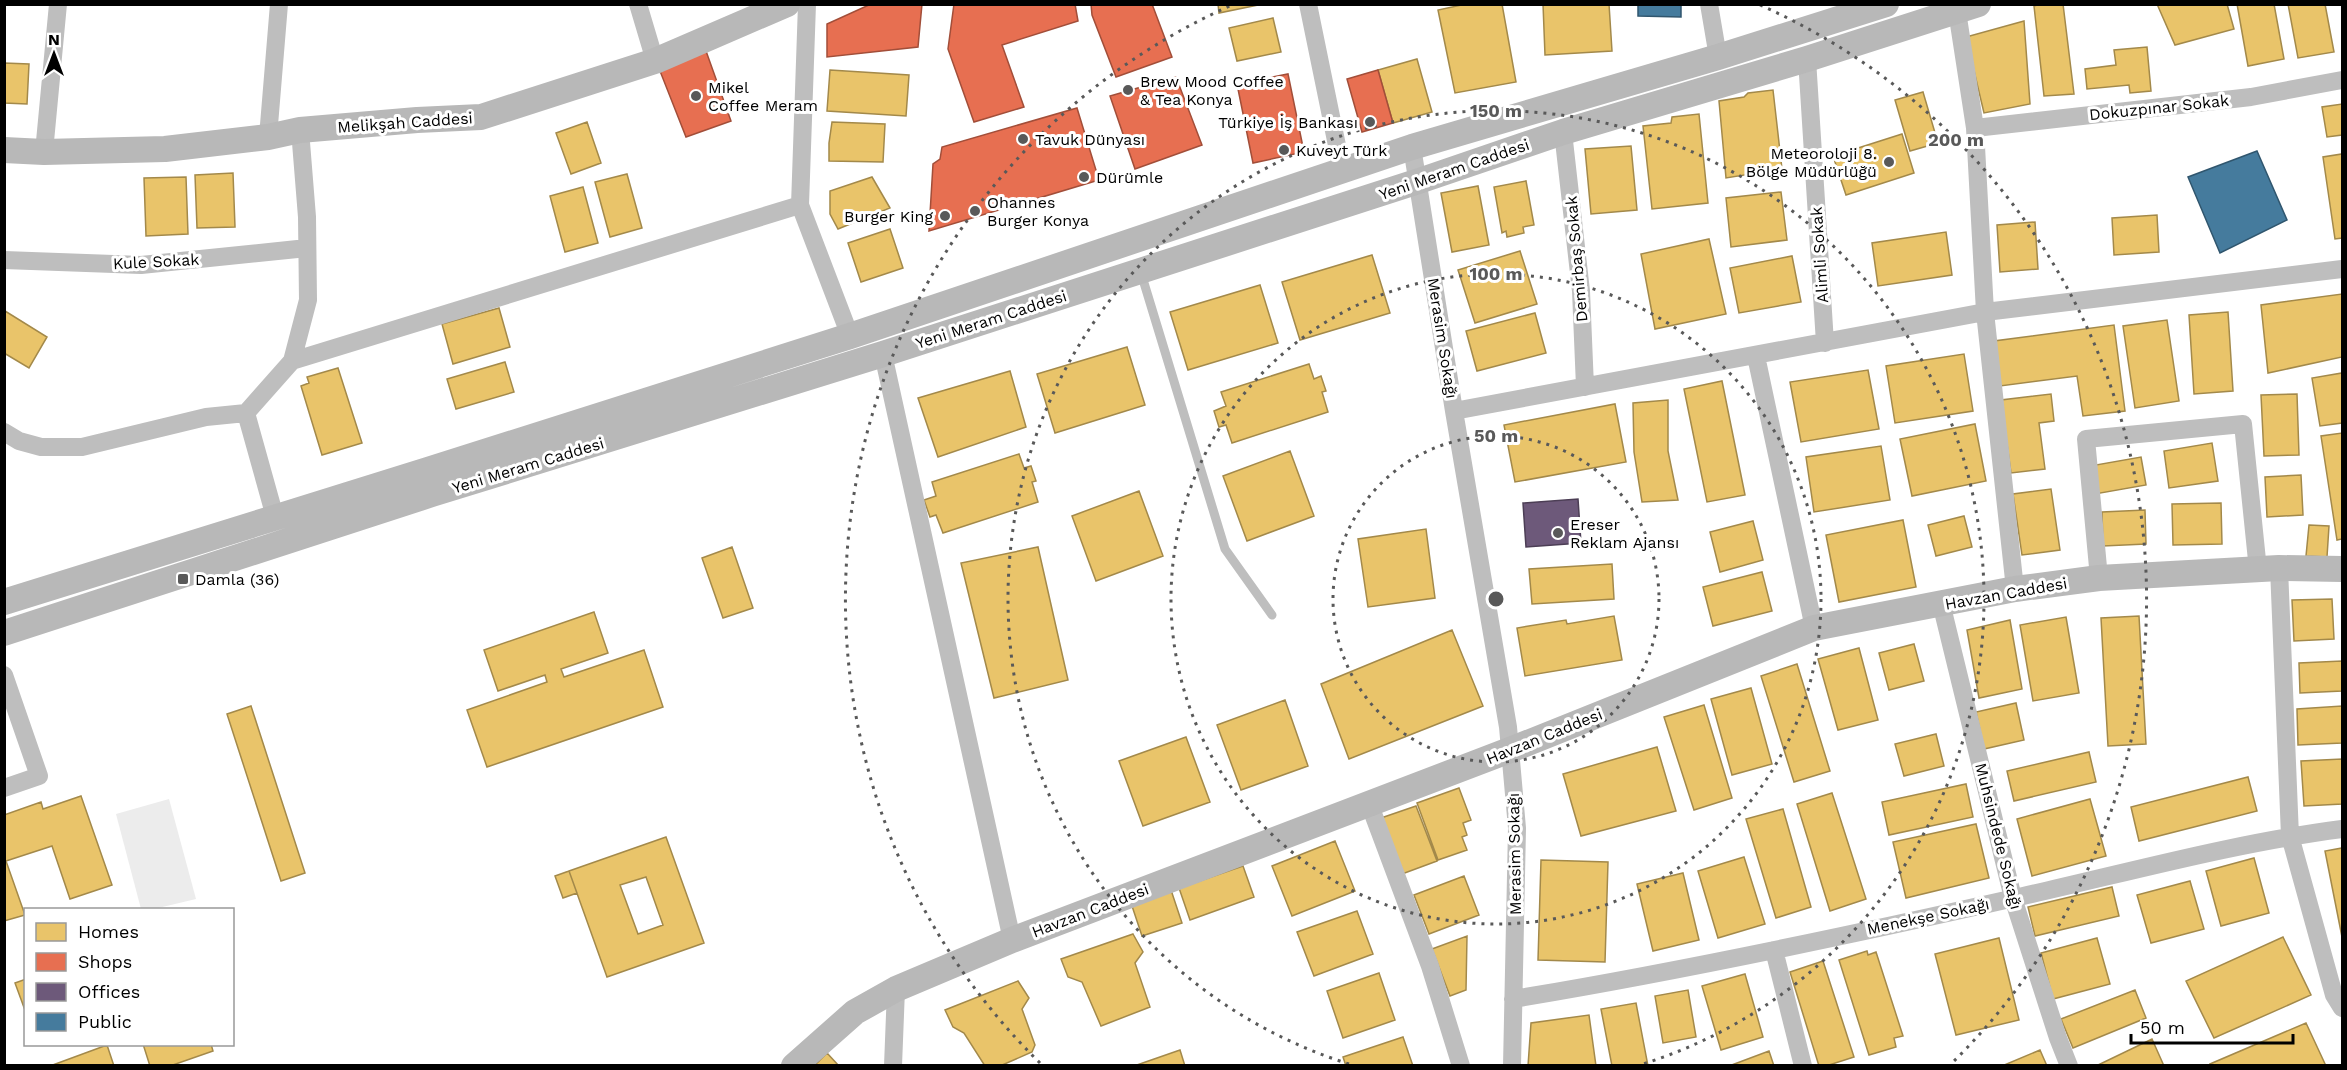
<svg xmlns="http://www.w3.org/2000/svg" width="2347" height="1070" viewBox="0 0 2347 1070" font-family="'Work Sans',sans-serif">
  <rect width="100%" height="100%" fill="#fff"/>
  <path fill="#ececec" d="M169 799 196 899 154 909H141L116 814Z"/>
  <path fill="#e9c46a" stroke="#a3894a" stroke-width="1.5" fill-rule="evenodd" d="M1218 4H1263L1219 13Z
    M1466 4H1502L1516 82 1455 93 1438 10Z
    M1543 4H1609L1612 51 1545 55Z
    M2040 4H2063L2074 94 2044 96 2034 6Z
    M2157 4H2227L2234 29 2175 45Z
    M2237 4H2274L2284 59 2248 66Z
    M2288 4H2325L2334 52 2298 58Z
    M1273 18 1281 52 1237 61 1229 28Z
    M2024 21 2030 104 1984 113 1966 37Z
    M2147 47 2151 91 2130 93 2129 85 2087 89 2085 69 2116 65 2114 50Z
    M1417 59 1432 112 1393 123 1378 70Z
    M4 63 29 64 27 104 4 103Z
    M830 70 909 75 906 116 827 111Z
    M1773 90 1782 169 1726 178 1719 101 1744 97 1748 93Z
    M1923 92 1938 143 1910 151 1895 100Z
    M2342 104V135L2327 137 2322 107Z
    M1699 114 1708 203 1652 209 1643 126 1671 123 1672 117Z
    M587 122 601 163 571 174 556 133Z
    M832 122 885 124 883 162 829 161V143Z
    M1902 134 1914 173 1846 195 1833 156Z
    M1631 146 1637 210 1591 214 1585 149Z
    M2342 154V238L2335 239 2323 157Z
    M233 173 235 227 197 228 195 175Z
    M627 174 642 228 610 237 595 182Z
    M186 177 188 234 146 236 144 178Z
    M872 177 890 208 838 229 830 214V191Z
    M1526 181 1534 225 1523 227 1524 233 1507 237 1506 231 1502 233 1494 187Z
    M1478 186 1489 245 1452 252 1441 193Z
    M583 187 598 243 565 252 550 196Z
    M1781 192 1787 240 1731 247 1726 198Z
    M2157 215 2159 252 2114 255 2112 218Z
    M2035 222 2038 269 2000 272 1997 225Z
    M890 229 903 268 861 282 848 243Z
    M1946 232 1952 275 1878 286 1872 243Z
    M1709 239 1726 314 1655 329 1641 254Z
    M1520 251 1537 304 1475 323 1458 270Z
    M1372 255 1390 313 1300 340 1282 282Z
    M1792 256 1801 302 1739 313 1730 268Z
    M1260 285 1278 343 1188 370 1170 312Z
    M2342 294V357L2268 373 2261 305Z
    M499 308 510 347 453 364 442 324Z
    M5 311 47 337 29 368 4 353Z
    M2228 312 2233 391 2194 394 2189 315Z
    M1535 313 1546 353 1477 371 1466 331Z
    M2167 320 2179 401 2135 408 2123 326Z
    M2114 325 2125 411 2083 416 2077 376 2000 386 1994 341Z
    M1127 347 1145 405 1055 433 1037 374Z
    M1964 354 1973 411 1895 423 1886 366Z
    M505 362 514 392 456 409 447 379Z
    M1309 364 1314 379 1321 376 1326 391 1322 392 1328 412 1232 443 1226 425 1219 427 1214 411 1226 406 1221 392Z
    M338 368 362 443 322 455 301 386 309 383 307 377Z
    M1868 370 1879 429 1801 442 1790 382Z
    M1010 371 1026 427 938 457 918 398Z
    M2342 373V423L2320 426 2312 378Z
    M1722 381 1745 495 1707 502 1684 389Z
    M2051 394 2054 421 2039 423 2045 469 2011 473 2001 400Z
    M2297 394 2299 455 2264 456 2261 395Z
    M1668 400V451L1678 500 1642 502 1634 452 1633 403Z
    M1615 404 1626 462 1515 482 1504 425Z
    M1975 424 1986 481 1912 496 1900 439Z
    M2342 433V539L2337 540 2321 436Z
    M2212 443 2218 481 2169 488 2164 451Z
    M1881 446 1890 500 1814 512 1806 457Z
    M1290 451 1314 516 1247 541 1223 476Z
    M1019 454 1024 468 1031 466 1036 481 1032 482 1038 502 943 533 936 515 930 517 924 500 936 496 932 482Z
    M2141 457 2146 485 2095 494 2090 466Z
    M2301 475 2303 515 2267 517 2265 477Z
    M2051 489 2060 550 2022 555 2013 494Z
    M1139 491 1163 556 1096 581 1072 516Z
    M2221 503 2222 544 2173 545 2172 504Z
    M2145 510 2146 544 2103 546 2102 512Z
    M1964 516 1972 547 1936 556 1928 525Z
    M1903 520 1916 587 1839 602 1826 535Z
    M1753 521 1763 560 1720 572 1710 532Z
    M2309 525 2329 526 2327 557 2306 556Z
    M1426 529 1435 598 1368 607 1358 539Z
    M732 547 753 608 723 618 702 558Z
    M1038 547 1068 680 994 698 961 563Z
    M1612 564 1614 599 1532 604 1529 569Z
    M1762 572 1772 611 1713 626 1703 587Z
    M2332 599 2334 639 2294 641 2292 600Z
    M594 612 608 653 561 669 564 677 644 650 663 707 487 767 467 710 547 682 545 675 498 691 484 650Z
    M1614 616 1622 660 1525 676 1517 628 1566 620 1567 624Z
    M2139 616 2146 744 2108 746 2101 618Z
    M2066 617 2079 693 2033 701 2020 625Z
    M2010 620 2022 689 1979 698 1967 630Z
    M1452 630 1483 706 1349 759 1321 684Z
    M1914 644 1924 681 1889 690 1879 653Z
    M1859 648 1878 720 1838 730 1818 659Z
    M2342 661V691L2300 693 2299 663Z
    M1797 664 1830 771 1794 782 1761 676Z
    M1751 688 1772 764 1732 775 1711 699Z
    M1285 700 1308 766 1241 790 1217 725Z
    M2016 703 2024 740 1984 749 1976 712Z
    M1704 705 1732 798 1694 810 1664 717Z
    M251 706 305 873 281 881 227 714Z
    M2342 706V743L2298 745 2297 709Z
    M1936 734 1944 766 1904 776 1895 744Z
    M1186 737 1210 802 1143 826 1119 761Z
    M1657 747 1676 811 1581 836 1563 774Z
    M2089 752 2096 782 2014 801 2007 771Z
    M2342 759V804L2304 806 2301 761Z
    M2248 777 2257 811 2139 841 2131 807Z
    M1966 784 1973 817 1889 835 1882 802Z
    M1459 788 1471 820 1463 823 1467 835 1462 837 1467 850 1438 860 1417 803Z
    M1832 793 1866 899 1830 911 1797 804Z
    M81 796 112 885 70 899 52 846 6 861 25 915 4 921V815L41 802 43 809Z
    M2090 799 2106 856 2032 876 2017 819Z
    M1416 806 1437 861 1402 874 1381 818Z
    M1783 809 1811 907 1776 918 1746 819Z
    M1976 824 1989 878 1906 898 1893 842Z
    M666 837 704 943 607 977 569 871ZM646 877 663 925 638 934 620 885Z
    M1335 841 1355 891 1292 916 1272 866Z
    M2342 848V937L2325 851Z
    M1744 857 1765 924 1718 938 1698 871Z
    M2254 858 2269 913 2221 926 2206 871Z
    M1541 860 1608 862 1605 962 1538 960Z
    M1243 866 1254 897 1190 920 1179 888Z
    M569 871 577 893 563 898 555 876Z
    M1683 873 1699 940 1653 951 1637 884Z
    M1464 876 1479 915 1429 934 1414 895Z
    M2190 881 2204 929 2151 943 2137 895Z
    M2112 887 2119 916 2035 936 2028 907Z
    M1171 890 1182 923 1142 936 1131 903Z
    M1357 911 1373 954 1314 976 1297 932Z
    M1133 934 1143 952 1135 963 1150 1007 1101 1026 1082 982 1068 977 1061 959Z
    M1467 936 1466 990 1450 996 1432 949Z
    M2283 937 2311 995 2214 1038 2186 981Z
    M1999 938 2019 1020 1956 1035 1935 954Z
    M2097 938 2110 984 2053 999 2041 953Z
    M1867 951 1868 955 1876 952 1903 1036 1894 1038 1896 1047 1869 1055 1839 960Z
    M1823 961 1854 1057 1826 1066H1819L1790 972Z
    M1379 973 1395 1020 1343 1038 1327 991Z
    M1745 974 1763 1037 1721 1050 1702 986Z
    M26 979V1013L15 983Z
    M1018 981 1029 998 1022 1009 1035 1045 1032 1052 1000 1066H985L964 1033 953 1027 945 1010Z
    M1688 990 1696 1037 1663 1043 1655 996Z
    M2135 990 2146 1018 2073 1048 2061 1019Z
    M1636 1003 1648 1066H1612L1601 1009Z
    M1589 1015 1596 1066H1528L1531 1023Z
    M2306 1023 2326 1066H2211L2210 1064Z
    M1403 1037 1413 1066H1346L1343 1057Z
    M2152 1039 2164 1066H2096Z
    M143 1044H211L213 1051 170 1066H150Z
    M107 1045 114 1066H50Z
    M1180 1050 1185 1066H1134Z
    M2040 1050 2047 1066H2002Z
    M1769 1051 1774 1066H1729Z
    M827 1053 839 1066H814Z"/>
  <path fill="#e76f51" stroke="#a24e39" stroke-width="1.5" d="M871 4H922L918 47 827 57V24Z
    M954 4H1075L1078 21 1002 45 1024 107 974 122 948 49Z
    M1091 4H1152L1172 57 1116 77 1092 15Z
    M706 51 731 121 686 137 660 71Z
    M1378 70 1393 123 1362 132 1347 79Z
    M1288 74 1304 152 1253 163 1237 84Z
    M1176 77 1202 145 1135 169 1110 96Z
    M1077 108 1099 180 929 231 933 164 940 159 942 147Z"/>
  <path fill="#6d597a" stroke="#4c3e55" stroke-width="1.5" d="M1578 499 1581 543 1526 547 1523 503Z"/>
  <path fill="#457b9d" stroke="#30566e" stroke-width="1.5" d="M1638 4H1681V17L1638 16Z
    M2257 151 2287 220 2220 253 2188 177Z"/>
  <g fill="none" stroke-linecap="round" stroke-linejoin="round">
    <path stroke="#bebebe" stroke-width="9" d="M1141 273 1225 549 1272 615"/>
    <path stroke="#bebebe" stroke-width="18" d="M638 4 655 61
      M807 4 800 205 850 336
      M1308 4 1342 170
      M1709 4 1718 57
      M1957 11 1975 128 1985 312 2015 589
      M1807 59 1825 343
      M1975 128 2251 97 2342 80
      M1563 132 1581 291 1585 387
      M268 137 279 4
      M1412 147 1454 411 1508 727 1517 828 1512 1066
      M44 152 58 4
      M4 260 141 265 307 248
      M883 354 1012 940
      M1756 356 1814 628
      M292 361 800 205
      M1454 411 1985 312 2342 269
      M4 432 19 441 41 447H82L206 417 246 413
      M275 517 246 413 292 361 308 300 307 217 300 130
      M2279 568 2290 836 2334 995 2342 1008
      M2099 578 2086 439 2243 424 2258 570
      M1941 603 2013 898 2058 1038 2069 1066
      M4 675 39 776 4 788
      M1369 803 1430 966 1461 1066
      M1774 950 1803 1066
      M1513 999C1683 971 1851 935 2019 897 2126 873 2234 843 2342 829
      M893 1066 896 989"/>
    <path stroke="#b8b8b8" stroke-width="26" d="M4 150 44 152 165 149 268 137 300 130 417 120 481 117 655 61 787 4
      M4 602 428 470 850 336 1412 147 1718 57 1886 4
      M4 633 432 494 883 354 1419 181 1563 132 1807 59 1978 4
      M794 1066 855 1012 896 989 1012 940 1510 750 1814 628 2015 589 2099 578 2279 568 2342 569"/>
  </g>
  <g fill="none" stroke="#595959" stroke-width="3" stroke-dasharray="3 6">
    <circle cx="1496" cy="599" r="163"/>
    <circle cx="1496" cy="599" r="325"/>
    <path d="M1349 1064A488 488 0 1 1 1643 1064"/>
    <path d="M1040 1063A650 650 0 0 1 1232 5M1760 5A650 650 0 0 1 1952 1063"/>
  </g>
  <g fill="#595959" stroke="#fff" stroke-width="2">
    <circle cx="1128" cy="90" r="6"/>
    <circle cx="696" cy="96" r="6"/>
    <circle cx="1370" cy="122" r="6"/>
    <circle cx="1023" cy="139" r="6"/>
    <circle cx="1284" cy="150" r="6"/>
    <circle cx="1889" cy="162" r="6"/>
    <circle cx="1084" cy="177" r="6"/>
    <circle cx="975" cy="211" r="6"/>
    <circle cx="945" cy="216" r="6"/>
    <circle cx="1558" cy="533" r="6"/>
    <rect x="177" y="573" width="12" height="12" rx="3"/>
  </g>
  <g text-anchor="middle" stroke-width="6" stroke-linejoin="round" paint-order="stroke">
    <g font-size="16" fill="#000" stroke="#fff" text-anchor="start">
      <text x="1140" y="87">Brew Mood Coffee<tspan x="1140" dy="18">&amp; Tea Konya</tspan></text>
      <text x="708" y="93">Mikel<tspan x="708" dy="18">Coffee Meram</tspan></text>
      <text x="1358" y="128" text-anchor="end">Türkiye İş Bankası</text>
      <text x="1035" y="145">Tavuk Dünyası</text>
      <text x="1296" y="156">Kuveyt Türk</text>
      <text x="1877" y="159" text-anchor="end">Meteoroloji 8.<tspan x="1877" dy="18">Bölge Müdürlüğü</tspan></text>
      <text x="1096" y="183">Dürümle</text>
      <text x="987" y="208">Ohannes<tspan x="987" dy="18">Burger Konya</tspan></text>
      <text x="933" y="222" text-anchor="end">Burger King</text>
      <text x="1570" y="530">Ereser<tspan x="1570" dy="18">Reklam Ajansı</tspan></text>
      <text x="195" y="585">Damla (36)</text>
    </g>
    <g font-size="16" fill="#000" stroke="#fff">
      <text transform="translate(2159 107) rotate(-6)" y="6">Dokuzpınar Sokak</text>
      <text transform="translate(405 122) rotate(-4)" y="6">Melikşah Caddesi</text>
      <text transform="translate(1454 169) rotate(-19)" y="6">Yeni Meram Caddesi</text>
      <text transform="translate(1819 255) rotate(-94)" y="6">Alimli Sokak</text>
      <text transform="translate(1576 259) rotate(-95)" y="6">Demirbaş Sokak</text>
      <text transform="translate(156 261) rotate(-3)" y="6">Kule Sokak</text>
      <text transform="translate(991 319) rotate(-18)" y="6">Yeni Meram Caddesi</text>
      <text transform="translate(1443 338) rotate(81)" y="6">Merasim Sokağı</text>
      <text transform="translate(528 465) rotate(-17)" y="6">Yeni Meram Caddesi</text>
      <text transform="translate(2006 593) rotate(-10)" y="6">Havzan Caddesi</text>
      <text transform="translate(1544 736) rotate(-22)" y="6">Havzan Caddesi</text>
      <text transform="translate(1999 836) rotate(76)" y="6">Muhsindede Sokağı</text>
      <text transform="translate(1514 854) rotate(-91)" y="6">Merasim Sokağı</text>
      <text transform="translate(1090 910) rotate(-21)" y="6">Havzan Caddesi</text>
      <text transform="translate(1928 916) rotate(-12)" y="6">Menekşe Sokağı</text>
    </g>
  </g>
  <circle cx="1496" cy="599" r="9" fill="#595959" stroke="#fff" stroke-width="3"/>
  <g font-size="18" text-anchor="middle" font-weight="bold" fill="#595959" stroke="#fff" stroke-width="6" stroke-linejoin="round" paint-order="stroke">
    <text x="1496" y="117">150 m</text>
    <text x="1956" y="146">200 m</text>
    <text x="1496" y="280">100 m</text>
    <text x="1496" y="442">50 m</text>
  </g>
  <rect width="2347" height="1070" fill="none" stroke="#000000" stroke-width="12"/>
  <rect x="24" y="908" width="210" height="138" fill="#ffffff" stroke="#999999" stroke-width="1.5"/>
  <rect x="36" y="923" width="30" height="18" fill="#e9c46a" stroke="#999999" stroke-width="1.5"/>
  <text x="78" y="938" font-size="18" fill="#000000">Homes</text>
  <rect x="36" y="953" width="30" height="18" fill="#e76f51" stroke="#999999" stroke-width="1.5"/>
  <text x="78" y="968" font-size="18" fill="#000000">Shops</text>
  <rect x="36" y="983" width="30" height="18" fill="#6d597a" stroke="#999999" stroke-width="1.5"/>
  <text x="78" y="998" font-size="18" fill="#000000">Offices</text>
  <rect x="36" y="1013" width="30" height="18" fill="#457b9d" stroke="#999999" stroke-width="1.5"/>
  <text x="78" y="1028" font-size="18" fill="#000000">Public</text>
  <g transform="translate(54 54)" stroke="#ffffff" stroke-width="4.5" paint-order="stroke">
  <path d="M0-4.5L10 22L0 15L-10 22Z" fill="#000000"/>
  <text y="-9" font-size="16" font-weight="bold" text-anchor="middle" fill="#000000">N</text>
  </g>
  <path d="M2131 1034v9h162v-9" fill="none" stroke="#000000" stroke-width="3"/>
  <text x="2140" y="1034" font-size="18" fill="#000000" stroke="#ffffff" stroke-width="4.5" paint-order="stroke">50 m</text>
</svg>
